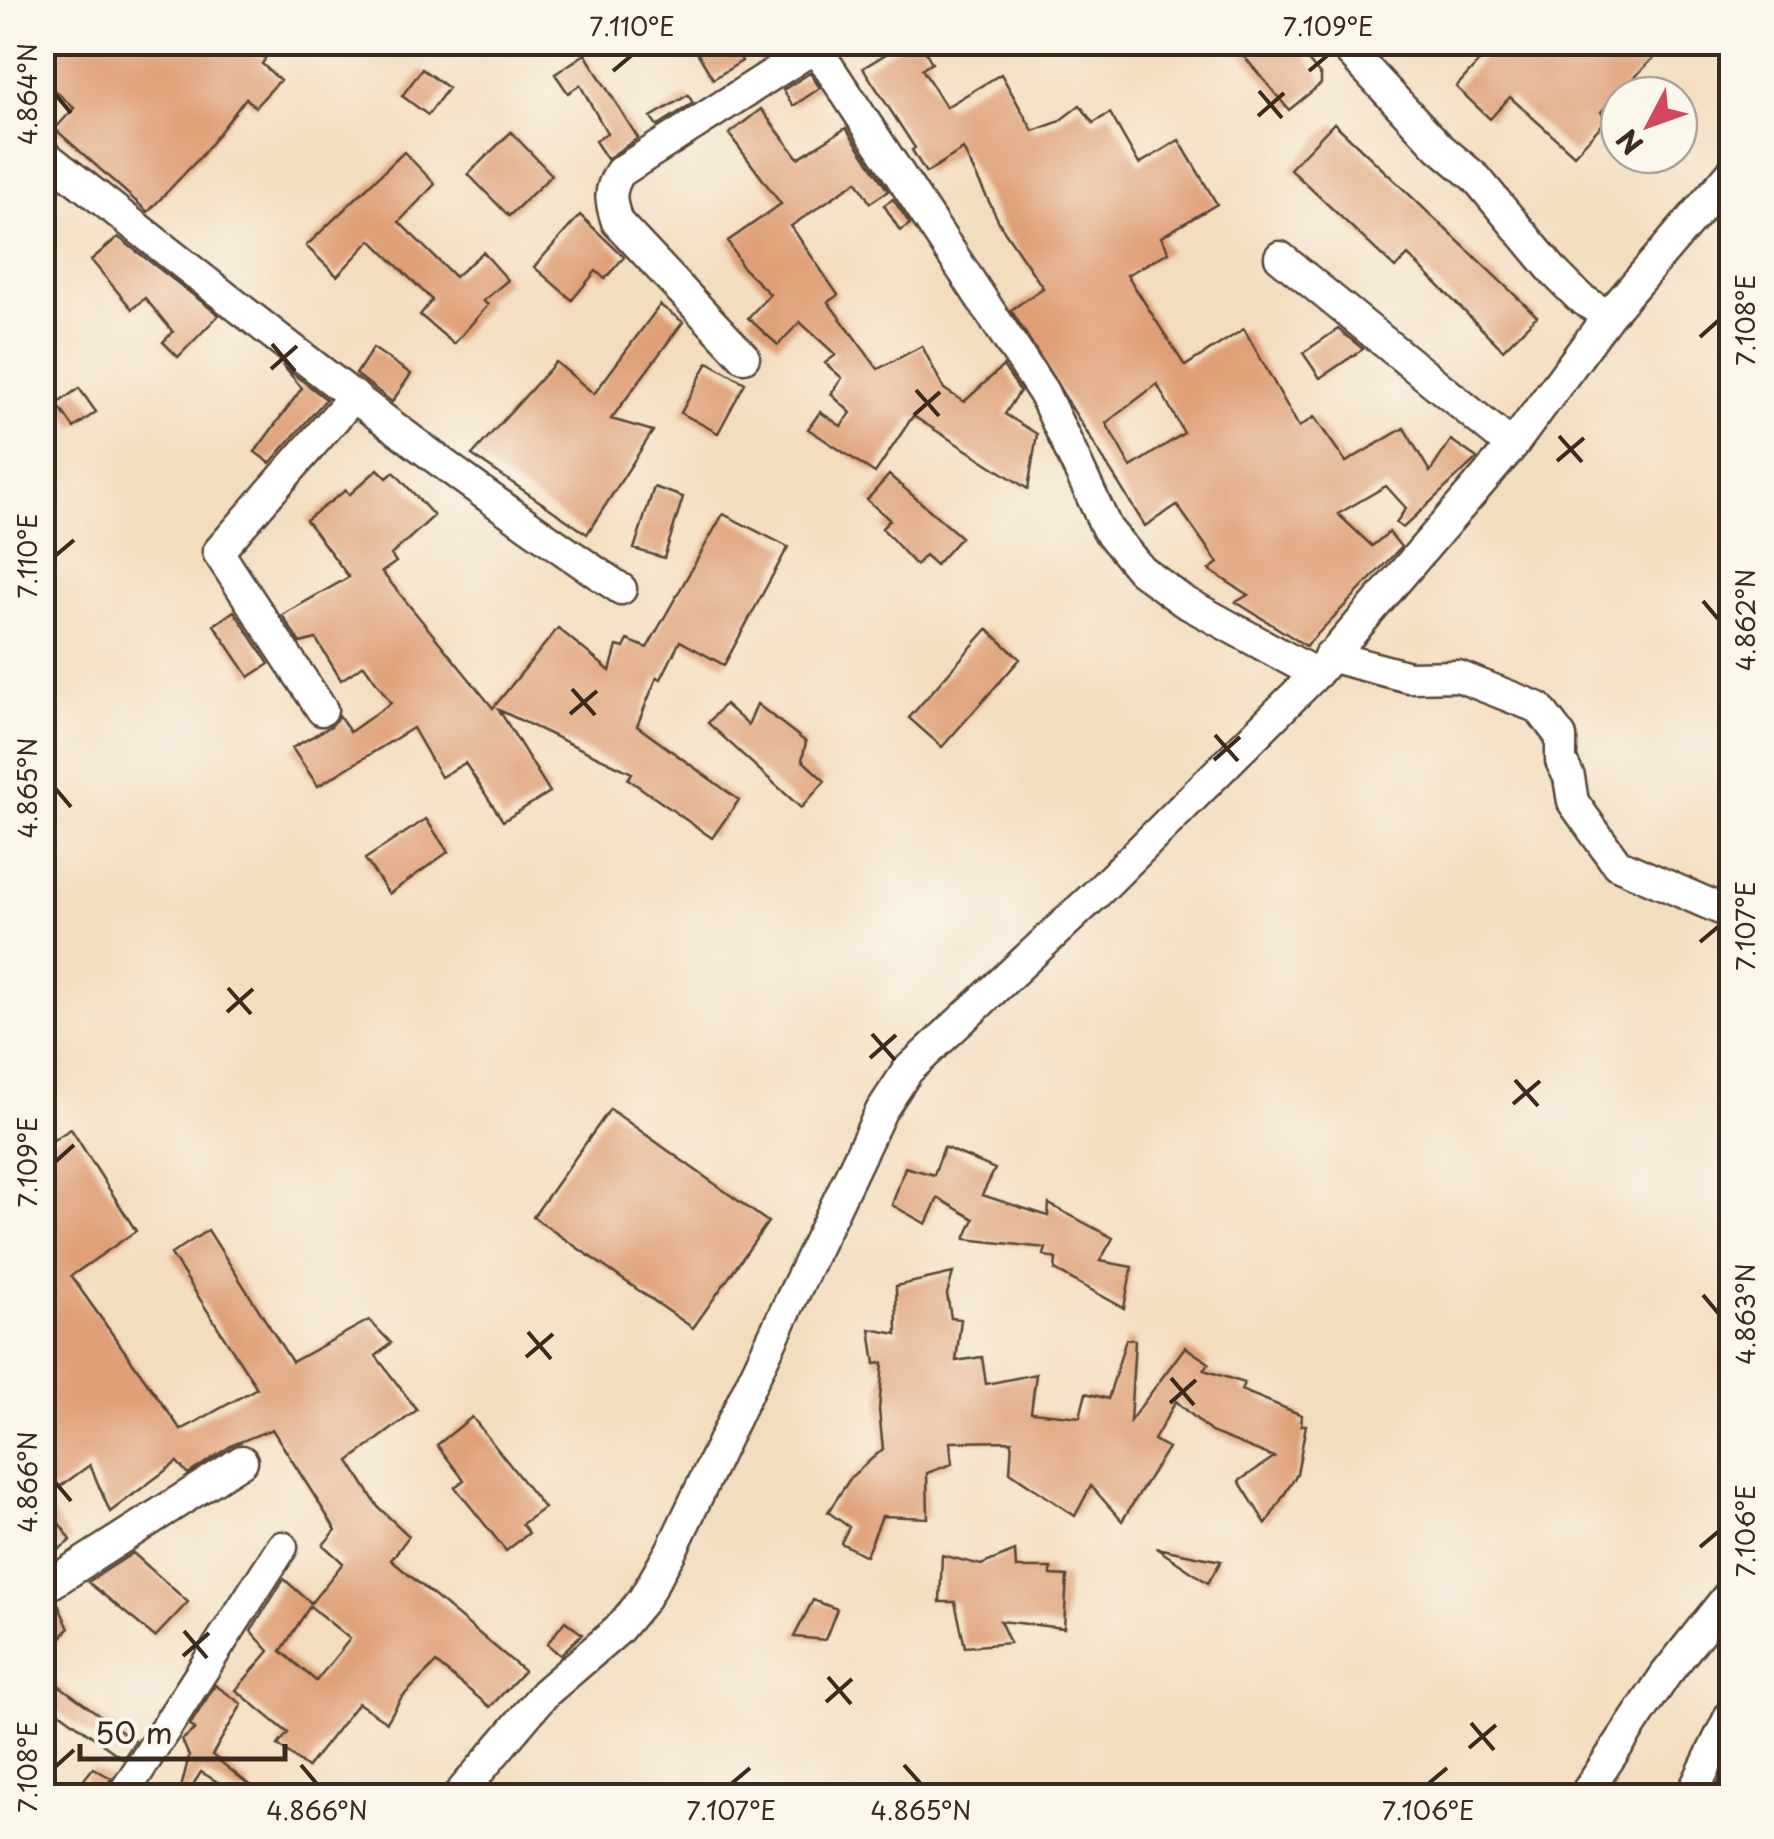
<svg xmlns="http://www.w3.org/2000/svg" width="1774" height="1839" viewBox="0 0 1774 1839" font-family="'Playpen Sans',sans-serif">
  <rect width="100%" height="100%" fill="#fbf7ec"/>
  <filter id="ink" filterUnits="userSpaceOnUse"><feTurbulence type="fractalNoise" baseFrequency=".01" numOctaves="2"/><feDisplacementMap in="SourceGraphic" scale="20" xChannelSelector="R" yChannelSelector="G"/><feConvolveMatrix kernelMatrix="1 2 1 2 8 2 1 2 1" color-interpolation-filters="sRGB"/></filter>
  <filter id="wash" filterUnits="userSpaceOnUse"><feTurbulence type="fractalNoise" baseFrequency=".0048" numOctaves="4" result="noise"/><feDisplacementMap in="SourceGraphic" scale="40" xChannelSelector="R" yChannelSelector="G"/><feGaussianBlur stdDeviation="2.25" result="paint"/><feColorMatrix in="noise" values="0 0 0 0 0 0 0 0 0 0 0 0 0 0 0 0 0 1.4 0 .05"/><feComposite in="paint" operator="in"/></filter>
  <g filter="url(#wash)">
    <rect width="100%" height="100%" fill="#f3ddbf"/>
    <g id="blocks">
      <path fill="#dfa077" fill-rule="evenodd" d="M53 42H245L265 59 262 64 280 80 255 107 246 98 203 154 148 212 55 129 74 108 42 79V54Z
        M691 42H731L742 61 713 79Z
        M906 42H920L932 63 922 69 946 107 1001 74 1033 131 1058 122 1080 105 1093 123 1110 113 1139 164 1179 140 1217 204 1161 237 1169 252 1127 275 1185 366 1244 329 1299 427 1314 417 1346 462 1404 428 1430 472 1451 440 1477 458 1403 528 1396 523 1406 508 1386 486 1338 514 1372 546 1389 532 1401 547 1306 646 1236 602 1248 595 1209 570 1218 563 1177 505 1145 526 1011 310 1043 288 1001 226 963 149 926 173 912 150 915 148 863 68ZM1157 384 1184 433 1131 467 1106 423Z
        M1232 42H1293L1321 76V84L1289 110Z
        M1497 42H1669L1601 112 1608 118 1574 155 1510 97 1490 119 1456 87Z
        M585 54 638 138 607 159 595 141 607 133 580 85 568 93 555 74Z
        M422 69 448 88 428 115 402 96Z
        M810 73 820 88 793 106 783 90Z
        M688 95 693 103 657 126 651 117Z
        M761 109 798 158 846 128 888 191 870 203 857 181 791 226 838 295 828 302 878 369 922 346 944 389 964 402 1003 366 1020 391 1005 414 1037 434 1028 489 913 416 875 473 808 429 820 412 841 426 851 413 831 394 842 378 825 363 836 355 800 322 778 345 748 318 770 294 743 268 728 241 781 204 729 134Z
        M1334 123 1537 316 1503 350 1408 255 1395 268 1290 169Z
        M511 132 552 175 509 216 468 174Z
        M404 152 435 184 399 222 455 277 483 252 508 280 483 301 488 305 454 344 420 315 432 300 371 240 337 276 306 246Z
        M893 199 910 224 900 231 884 205Z
        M580 215 624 257 605 279 596 271 572 300 534 267Z
        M118 237 219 315 178 357 163 342 173 332 145 298 132 309 91 260Z
        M660 305 683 322 611 419 653 431 587 534 472 455 556 362 594 394Z
        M1338 329 1363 349 1320 378 1303 353Z
        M373 348 411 374 392 402 356 374Z
        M708 362 745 383 718 433 681 413Z
        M282 365 326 399 270 463 255 452 302 388Z
        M79 388 96 412 74 428 57 404Z
        M378 469 387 478 394 472 434 516 391 555 396 562 382 572 493 708 558 628 610 671 617 646 624 648 628 640 647 648 723 514 788 547 724 665 680 641 661 679 657 677 637 726 739 800 712 838 628 779 632 773 499 710 550 792 503 821 465 763 441 777 413 728 318 786 292 748 331 726 339 716 350 732 391 703 364 665 341 680 316 639 300 643 282 615 349 577 306 520 346 490 349 495Z
        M889 475 961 537 936 565 925 555 916 565 882 528 890 520 867 500Z
        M654 487 683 497 664 558 634 549Z
        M234 611 269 664 249 677 214 625Z
        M987 629 1020 659 942 747 909 718Z
        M725 704 748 725 757 704 806 742 802 760 825 781 801 808 708 723Z
        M426 819 448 852 389 894 365 859Z
        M610 1109 768 1222 693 1328 533 1217Z
        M71 1129 136 1231 71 1276 181 1430 257 1388 171 1254 208 1230 292 1362 369 1320 391 1343 376 1356 417 1410 349 1461 378 1507 409 1536 391 1560 524 1671 490 1707 436 1663 401 1698 387 1722 358 1703 307 1768 278 1745 288 1733 236 1690 269 1651 251 1631 284 1579 311 1603 343 1563 323 1545 336 1530 272 1429 232 1445 188 1474 177 1462 110 1512 90 1465 51 1493 42 1481V1147ZM310 1606 350 1639 316 1681 281 1651Z
        M944 1147 995 1169 982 1195 1048 1216 1049 1204 1113 1238 1100 1261 1132 1267 1124 1308 1055 1270 1056 1259 1044 1255 1046 1248 965 1239 974 1219 938 1198 926 1224 892 1205 905 1167 934 1175Z
        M953 1273 947 1294 951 1318 961 1319 956 1361 982 1357 986 1384 1036 1374 1031 1412 1080 1417 1086 1393 1108 1399 1126 1339 1135 1340 1130 1421 1185 1347 1209 1363 1204 1370 1244 1383 1241 1390 1302 1415 1301 1425H1306L1297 1474 1266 1524 1239 1481 1274 1457 1211 1432 1176 1401 1154 1440 1168 1448 1122 1521 1091 1486 1075 1516 1010 1472 1012 1441 950 1442 952 1464 927 1473 928 1518 882 1516 866 1556 841 1543 849 1527 828 1512 851 1477 883 1449 879 1410 883 1363 875 1364 870 1329 897 1334 896 1286Z
        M472 1417 544 1508 522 1524 529 1533 506 1551 455 1487 464 1480 437 1445Z
        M42 1499 71 1540 54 1553 42 1544Z
        M1156 1548 1221 1561 1208 1583Z
        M1015 1551 1016 1568H1051V1575L1067 1576 1064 1628 1000 1621 1010 1643 965 1647 955 1602H940L942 1555 981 1565Z
        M133 1553 188 1602 155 1637 88 1582Z
        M813 1600 837 1609 825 1640 794 1637Z
        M57 1602 69 1629 42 1656V1608Z
        M565 1621 582 1634 560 1655 547 1644Z
        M42 1673 135 1741 123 1759 55 1709 42 1726Z
        M215 1685 242 1704 212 1755 252 1787 241 1796 201 1772 186 1796H179L189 1756 182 1740 195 1729 190 1725Z
        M1732 1756V1796H1720L1713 1794Z
        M93 1768 111 1778 103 1796H71Z"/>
    </g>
  </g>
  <g filter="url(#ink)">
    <use href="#blocks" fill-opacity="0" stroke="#574536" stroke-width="2.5"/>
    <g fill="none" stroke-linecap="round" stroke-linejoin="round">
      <g stroke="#574536" stroke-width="35">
        <path id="minor" d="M812 42 1043 392 1107 529 1141 570 1183 601 1316 674
          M1341 42 1439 147 1477 179 1555 273 1580 298 1608 316
          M42 153C233 302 420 455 621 589
          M1280 257 1512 446
          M744 357 617 222C610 201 608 191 620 172L815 47
          M1329 656 1409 677 1458 676 1539 708 1561 737V761L1569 777 1573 802 1617 864 1732 914
          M322 710 218 552 354 396
          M42 1589 242 1461
          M122 1796 282 1547
          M458 1796 545 1693 618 1630 643 1600 671 1551 881 1111 908 1070 1096 894 1316 674 1512 446 1608 316 1732 172
          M1584 1796 1666 1674 1732 1591
          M1691 1796 1732 1712"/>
      </g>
      <use href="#minor" stroke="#fff" stroke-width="30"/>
    </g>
  </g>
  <path fill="none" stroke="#3b2a1e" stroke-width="4" d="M613 71 632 55M1309 71 1328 55M1259 91 1282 118M55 94 71 113M1258 116 1284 93M1700 337 1719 320M272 344 295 371M271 369 297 346M916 390 939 416M914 415 940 392M1559 436 1582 462M1557 461 1584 438M55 556 74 540M1703 601 1719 620M572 689 595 715M570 714 597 691M1215 735 1238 761M1214 760 1240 737M55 788 71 807M1700 942 1719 926M228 988 251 1014M227 1012 253 989M872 1034 895 1060M870 1058 896 1035M1515 1080 1538 1106M1513 1104 1540 1081M55 1162 74 1145M1703 1295 1719 1314M528 1332 551 1359M526 1357 553 1334M1171 1378 1194 1405M1170 1403 1196 1380M55 1482 71 1501M1700 1547 1719 1531M184 1631 207 1658M183 1656 209 1633M828 1677 851 1704M826 1702 852 1679M1471 1723 1494 1750M1469 1748 1496 1725M301 1765 317 1784M904 1765 921 1784M55 1767 74 1750M731 1784 750 1768M1428 1784 1447 1768"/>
  <rect width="1774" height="1839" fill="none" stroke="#fbf7ec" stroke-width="110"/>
  <g transform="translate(1649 125) rotate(229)"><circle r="48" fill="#fbf7ec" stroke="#aea59a" stroke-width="2.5"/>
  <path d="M0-8L18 38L0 25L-18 38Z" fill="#d1495b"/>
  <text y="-15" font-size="28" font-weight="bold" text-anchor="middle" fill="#3b2a1e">N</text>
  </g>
  <path d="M80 1744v15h205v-15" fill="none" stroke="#3b2a1e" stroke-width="5"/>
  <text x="95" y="1744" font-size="30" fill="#3b2a1e" stroke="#fbf7ec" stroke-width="8" paint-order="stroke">50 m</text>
  <rect x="55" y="55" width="1664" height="1729" fill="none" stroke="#3b2a1e" stroke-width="4"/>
  <g font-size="25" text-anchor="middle" fill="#3b2a1e">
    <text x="632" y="36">7.110°E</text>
    <text x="1328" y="36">7.109°E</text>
    <text transform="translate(28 94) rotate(-90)" y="9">4.864°N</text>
    <text transform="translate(1746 320) rotate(-90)" y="9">7.108°E</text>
    <text transform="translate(28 556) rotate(-90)" y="9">7.110°E</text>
    <text transform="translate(1746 620) rotate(-90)" y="9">4.862°N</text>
    <text transform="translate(28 788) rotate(-90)" y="9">4.865°N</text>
    <text transform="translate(1746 926) rotate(-90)" y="9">7.107°E</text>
    <text transform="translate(28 1162) rotate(-90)" y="9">7.109°E</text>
    <text transform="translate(1746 1314) rotate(-90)" y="9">4.863°N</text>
    <text transform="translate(28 1482) rotate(-90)" y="9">4.866°N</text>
    <text transform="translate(1746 1531) rotate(-90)" y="9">7.106°E</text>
    <text transform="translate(28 1767) rotate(-90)" y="9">7.108°E</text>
    <text x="317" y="1820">4.866°N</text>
    <text x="731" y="1820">7.107°E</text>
    <text x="921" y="1820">4.865°N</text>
    <text x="1428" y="1820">7.106°E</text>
  </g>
</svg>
